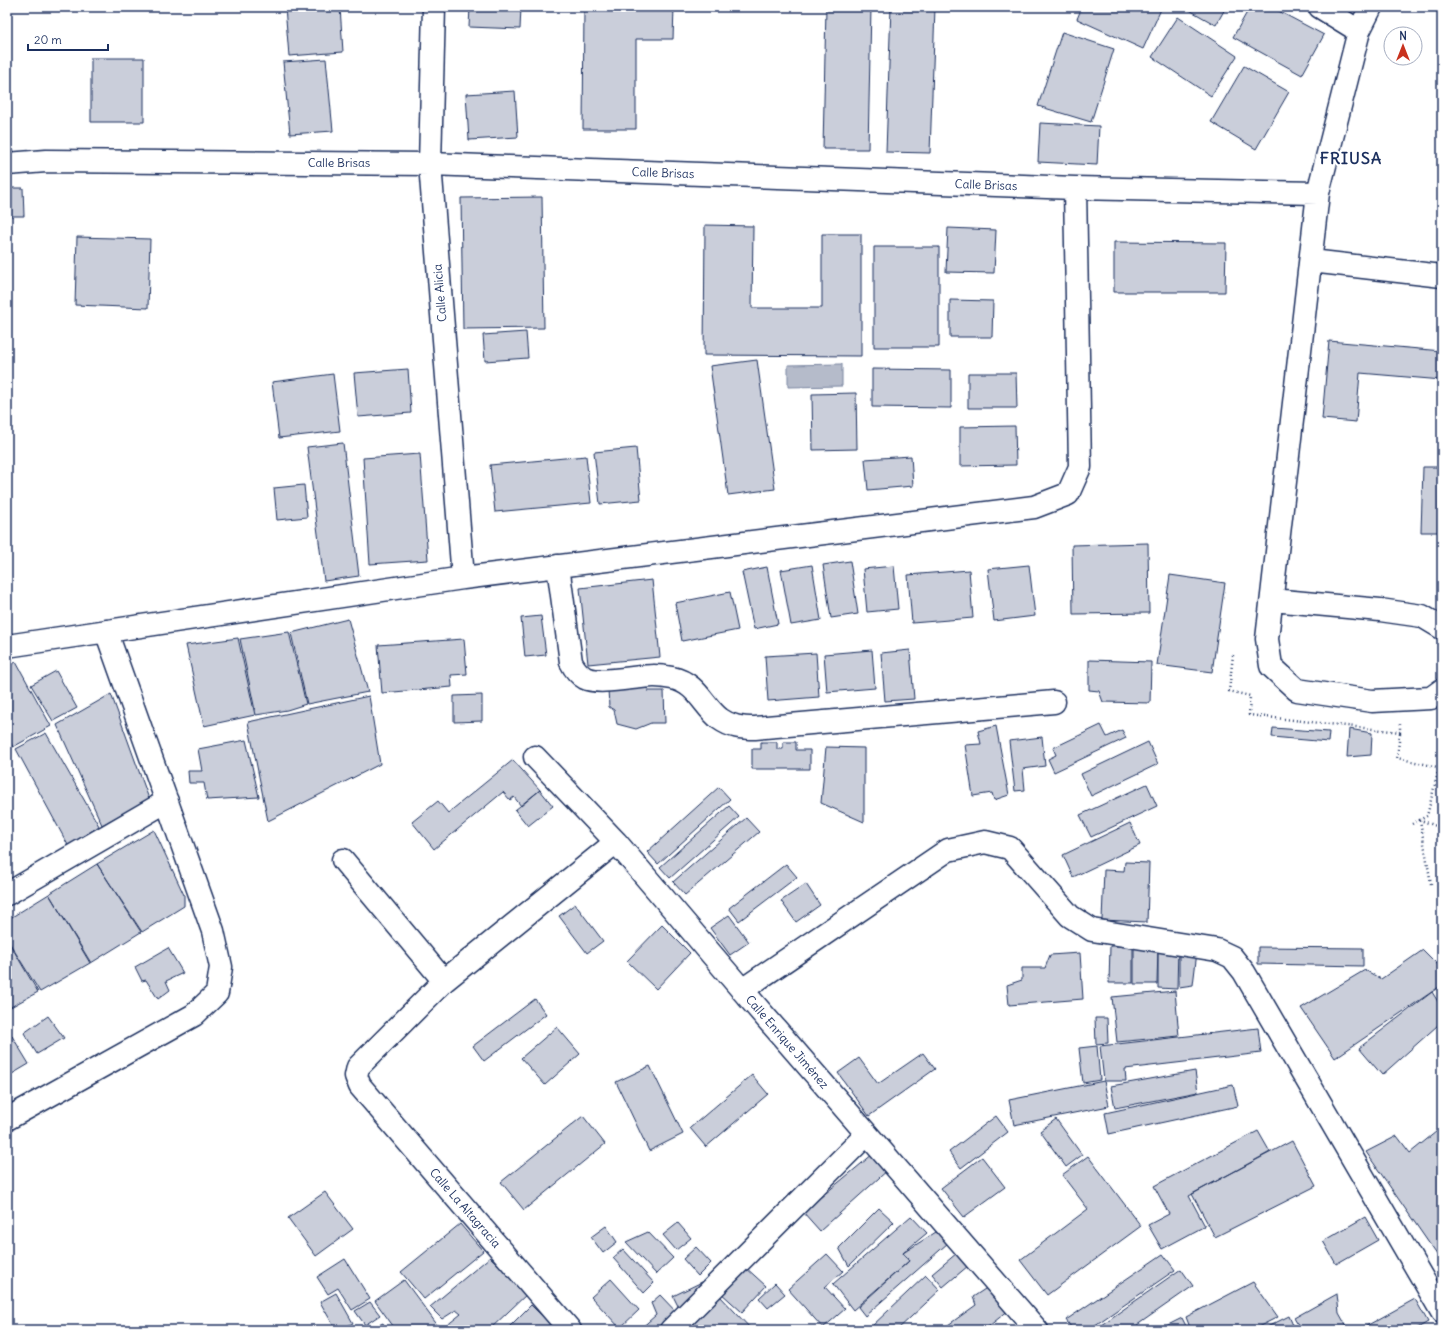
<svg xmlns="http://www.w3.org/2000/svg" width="1449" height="1337" viewBox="0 0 1449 1337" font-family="Delius,sans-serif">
  <rect width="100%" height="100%" fill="#fff"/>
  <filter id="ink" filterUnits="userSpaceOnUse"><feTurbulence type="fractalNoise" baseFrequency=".025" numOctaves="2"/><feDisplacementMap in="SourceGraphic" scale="8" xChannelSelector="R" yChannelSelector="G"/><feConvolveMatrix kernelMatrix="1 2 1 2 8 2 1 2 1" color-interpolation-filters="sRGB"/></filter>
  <g filter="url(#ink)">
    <path fill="#b5bbca" stroke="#77839f" d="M842 364V386L788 387V365Z"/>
    <path fill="#caceda" stroke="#1b2f5e" d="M285 7H340L343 52 289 56Z
      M470 7H521L520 29 469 27Z
      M584 7H674L673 39H636V129H583Z
      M826 7H871L868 149H823Z
      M891 7H935L930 153 886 152Z
      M1082 7H1162L1143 49 1077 19Z
      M1184 7H1226L1216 25Z
      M1250 7H1271L1324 35 1302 75 1233 37Z
      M1178 17 1237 56 1211 96 1152 57Z
      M1062 32 1114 49 1091 122 1038 106Z
      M91 58H144V122H91Z
      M326 59 333 131 290 134 283 62Z
      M1244 66 1289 92 1256 149 1211 122Z
      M515 91 518 137 469 140 466 94Z
      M1040 123 1099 126 1097 165 1038 162Z
      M7 188H23L24 216H7Z
      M542 197 544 328 463 329 461 198Z
      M705 225 753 226 752 308H822V234H861V356L704 355Z
      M948 228 996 230 994 273 946 272Z
      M77 237 150 239 148 308 75 305Z
      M1114 242 1226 243 1225 292H1114Z
      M874 247H939V347H874Z
      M950 300 993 301 992 337H950Z
      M526 332 528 358 485 361 483 335Z
      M1329 341 1442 351V380L1360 373 1356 422 1322 419Z
      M757 360 775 489 728 495 710 366Z
      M408 369 411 413 358 417 354 373Z
      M872 369 951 370V408L872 407Z
      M968 373H1016L1017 408H968Z
      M333 374 340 431 279 438 272 382Z
      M856 393 857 449 813 450 812 394Z
      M1015 426 1016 465 960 466V427Z
      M343 443 359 576 324 581 307 447Z
      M636 448 641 500 600 504 594 452Z
      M420 454 428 560 370 564 363 458Z
      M586 456 591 503 495 512 490 465Z
      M911 456 913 486 868 490 865 459Z
      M1423 467H1440L1438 532H1421Z
      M304 485 307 517 277 520 274 488Z
      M1148 543 1149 613 1073 614 1072 545Z
      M850 561 858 614 831 618 823 565Z
      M812 565 821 620 791 625 781 570Z
      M1029 565 1035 616 994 621 988 569Z
      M894 566 898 609 867 612 863 569Z
      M767 567 778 624 754 629 742 572Z
      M969 570 973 618 912 623 908 575Z
      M1170 575 1225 583 1212 672 1157 665Z
      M652 580 660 657 588 664 580 588Z
      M730 592 738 630 682 641 675 603Z
      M541 616 546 655 525 657 521 618Z
      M348 619 368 692 307 704 291 633Z
      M289 632 306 704 287 710 256 715 240 639Z
      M238 638 255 715 204 726 186 645Z
      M464 639 467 674 451 675 452 687 382 693 378 645Z
      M872 650 875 688 827 692 824 654Z
      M910 650 914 699 885 701 881 653Z
      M816 653 819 697 768 701 765 656Z
      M1089 660 1151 662 1150 703 1103 702 1099 691 1089 690Z
      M16 662 51 726 13 747 7 736V667Z
      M56 671 77 708 53 721 31 685Z
      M648 688V691H664L665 723H651L636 729 617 724 614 710 609 707 608 689Z
      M111 694 149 799 102 825 57 725Z
      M482 695V721L454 722V696Z
      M369 696 380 764 268 821 248 722Z
      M1101 725 1107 737 1122 730 1126 738 1054 772 1048 759 1056 755 1053 748Z
      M996 726 1009 795 994 800 992 793 973 796 965 745 981 744 978 731Z
      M1273 728 1329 732 1328 742 1272 737Z
      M1349 729 1372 733 1371 755 1347 757Z
      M46 733 99 826 69 847 16 749Z
      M1042 737 1045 766 1023 769 1025 790 1015 791 1009 741Z
      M246 740 259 797 207 800 204 783H189L188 771H202L198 749Z
      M761 742H777V749H783V742H796V750H810V769H752V749H761Z
      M1148 742 1158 764 1091 796 1081 774Z
      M826 747 864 748V822L821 803Z
      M513 760 540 790 521 806 514 797 510 800 503 792 434 849 412 822 438 801 448 813Z
      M1147 784 1157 806 1091 837 1080 815Z
      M719 787 730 799 658 864 647 852Z
      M540 790 553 806 528 826 515 810Z
      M729 806 739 817 670 878 660 867Z
      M746 818 759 832 685 895 673 882Z
      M1130 823 1140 845 1073 877 1063 855Z
      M154 830 184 895V906L142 932 97 864Z
      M1125 862 1149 863 1147 922 1102 920 1104 870 1124 871Z
      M97 864 141 932 91 963 49 894Z
      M786 864 797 877 739 921 729 908Z
      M806 884 820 905 796 922 781 901Z
      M49 894 90 963 40 992 7 939V920Z
      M575 904 603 941 587 953 559 916Z
      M729 915 749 942 730 955 710 928Z
      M662 925 690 953 656 989 627 961Z
      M7 939 38 992 7 1009Z
      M1110 946H1133V983H1109Z
      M1134 947H1158L1157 984H1134Z
      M1178 947 1177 989 1158 988V948Z
      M1258 947 1363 948V966L1258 964Z
      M168 948 183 973 166 981 170 990 158 999 146 980 142 981 135 967Z
      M1179 950 1197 952 1193 985 1179 987Z
      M1423 950 1442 969V985L1335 1058 1301 1008 1365 970 1381 979Z
      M1080 953 1083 999 1009 1005 1007 985 1022 980V968H1045L1050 955Z
      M1175 991 1179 1036 1117 1042 1112 997Z
      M1432 992 1442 1008V1020L1437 1026 1382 1075 1359 1048Z
      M535 999 546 1014 484 1061 473 1046Z
      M48 1016 64 1038 37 1054 24 1033Z
      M1095 1018H1107L1108 1043 1096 1044Z
      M557 1027 580 1054 545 1085 521 1058Z
      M1258 1028 1261 1053 1125 1069 1126 1081H1104L1100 1046Z
      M12 1036 29 1064 7 1077V1039Z
      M1097 1046 1100 1080 1083 1083 1079 1048Z
      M923 1053 935 1069 869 1116 838 1073 859 1058 878 1084Z
      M650 1066 683 1134 649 1151 616 1082Z
      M1195 1071 1198 1092 1115 1108 1111 1086Z
      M752 1075 768 1094 706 1147 690 1128Z
      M1104 1081 1109 1106 1014 1125 1009 1100Z
      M1233 1085 1238 1106 1109 1134 1105 1113Z
      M583 1116 605 1144 524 1210 501 1182Z
      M996 1116 1008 1132 961 1168 949 1152Z
      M1056 1119 1082 1155 1066 1167 1040 1131Z
      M1442 1127V1262L1366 1152 1397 1136 1410 1153Z
      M1258 1131 1270 1152 1189 1196 1205 1226 1162 1249 1148 1225 1169 1214 1154 1186Z
      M1292 1141 1316 1186 1215 1237 1192 1194Z
      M873 1154 889 1169 820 1231 803 1212Z
      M1088 1156 1141 1226 1047 1295 1020 1260 1088 1209 1062 1175Z
      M982 1157 1005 1187 964 1217 941 1188Z
      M325 1192 353 1229 316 1256 288 1218Z
      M879 1208 894 1222 849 1266 839 1248Z
      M911 1216 927 1233 903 1253 909 1261 853 1310 833 1284Z
      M1365 1217 1378 1240 1336 1264 1323 1241Z
      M678 1223 691 1238 676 1250 663 1235Z
      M460 1224 483 1251 424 1299 401 1272Z
      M606 1226 617 1242 603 1253 591 1237Z
      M648 1232 673 1258 656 1274 626 1242Z
      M936 1232 948 1243 865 1316 858 1307 909 1261 903 1253Z
      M696 1247 711 1263 698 1276 683 1259Z
      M623 1249 654 1283 644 1293 613 1258Z
      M957 1253 968 1266 943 1287 932 1274Z
      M827 1254 843 1271 825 1287 845 1309 823 1328 788 1289Z
      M1163 1254 1175 1270 1088 1330H1073L1066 1320Z
      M490 1257 528 1293 489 1330H450L446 1326 461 1314 456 1310 442 1319 430 1307Z
      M345 1259 370 1299 352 1310 338 1288 328 1294 317 1277Z
      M744 1266 766 1286 742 1312 720 1292Z
      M1181 1269 1193 1286 1130 1330H1094Z
      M926 1275 940 1290 897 1330H874L871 1327Z
      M611 1279 639 1310 620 1328 591 1297Z
      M404 1280 441 1330H396L375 1301Z
      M704 1281 708 1288 682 1314 673 1296Z
      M1253 1282 1278 1317 1252 1330H1191L1186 1317Z
      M775 1283 785 1294 768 1308 759 1298Z
      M988 1287 1009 1310 984 1330H941L976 1305 973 1297Z
      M336 1293 353 1323 340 1330H336L320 1302Z
      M1337 1294 1339 1313 1348 1329 1346 1330H1301L1294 1318Z
      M660 1295 679 1315 662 1330H639L656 1315 651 1303Z
      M720 1296 752 1330H697L691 1323Z
      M1415 1299 1428 1322 1414 1330H1359Z
      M370 1302 380 1315 365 1325 355 1311Z
      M531 1305 550 1324 544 1330H506Z
      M1289 1316 1295 1330H1261Z
      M1182 1318 1188 1330H1165L1164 1327Z
      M383 1323 386 1330H368Z"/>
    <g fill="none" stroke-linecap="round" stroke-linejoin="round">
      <g stroke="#1b2f5e" stroke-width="25">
        <path id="minor" d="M434 7 430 164 463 578
          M1320 7 1359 31
          M1371 7 1359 31 1318 193 1267 639 1271 666 1297 690 1372 701 1431 698 1442 690
          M7 164 46 161 430 164 1075 188 1318 193
          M1311 261 1442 276
          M558 566 571 662C574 668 578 674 585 678 599 685 636 676 654 676 660 676 667 677 672 678 697 683 703 706 720 719 731 727 742 728 755 728L1054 702
          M1272 600 1380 610 1422 616 1442 628
          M7 646 463 578 1034 507 1068 494 1080 467 1075 188
          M535 757 616 842 742 990 1037 1330
          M343 860 444 981
          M7 894 167 801
          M742 990 948 850 985 842 1010 848 1070 916 1092 930 1217 950 1232 957 1244 972 1442 1312
          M7 1119 194 1015 217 993 221 967 213 931 106 631
          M570 1330 360 1086 356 1076 358 1067 444 981 616 842
          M671 1330 867 1134"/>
      </g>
      <path stroke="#1b2f5e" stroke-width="2.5" stroke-dasharray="1 3" stroke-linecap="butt" d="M1233 655 1229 691 1250 696 1249 715 1400 732V724
        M1400 733 1397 758 1442 768
        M1412 824 1427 816 1439 768
        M1431 884 1420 820 1442 828"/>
      <use href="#minor" stroke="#fff" stroke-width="22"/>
    </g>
  </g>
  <g text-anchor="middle" stroke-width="4" stroke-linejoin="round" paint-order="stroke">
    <g font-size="12" fill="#1b2f5e" stroke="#fff">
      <text x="339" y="167">Calle Brisas</text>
      <text transform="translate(663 173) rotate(2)" y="4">Calle Brisas</text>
      <text transform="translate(986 185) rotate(2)" y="4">Calle Brisas</text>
      <text transform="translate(440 293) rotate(-95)" y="4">Calle Alicia</text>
      <text transform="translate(787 1042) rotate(49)" y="4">Calle Enrique Jiménez</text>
      <text transform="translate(465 1208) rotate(49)" y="4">Calle La Altagracia</text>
    </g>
    <g font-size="16" font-weight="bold" letter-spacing="1" fill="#1b2f5e" stroke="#fff">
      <text x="1351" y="164">FRIUSA</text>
    </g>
  </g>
  <rect width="1449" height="1337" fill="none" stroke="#fff" stroke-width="24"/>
  <rect x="12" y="12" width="1425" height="1313" fill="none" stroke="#1b2f5e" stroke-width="1.5" filter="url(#ink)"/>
  <g transform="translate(1403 46)"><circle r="19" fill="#ffffff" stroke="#a4acbf"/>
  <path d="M0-3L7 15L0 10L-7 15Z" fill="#c8321e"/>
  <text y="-6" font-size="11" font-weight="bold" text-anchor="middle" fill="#1b2f5e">N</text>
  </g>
  <path d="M28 44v6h80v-6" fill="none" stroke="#1b2f5e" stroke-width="2"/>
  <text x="34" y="44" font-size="12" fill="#1b2f5e" stroke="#ffffff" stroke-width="3" paint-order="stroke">20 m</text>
</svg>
